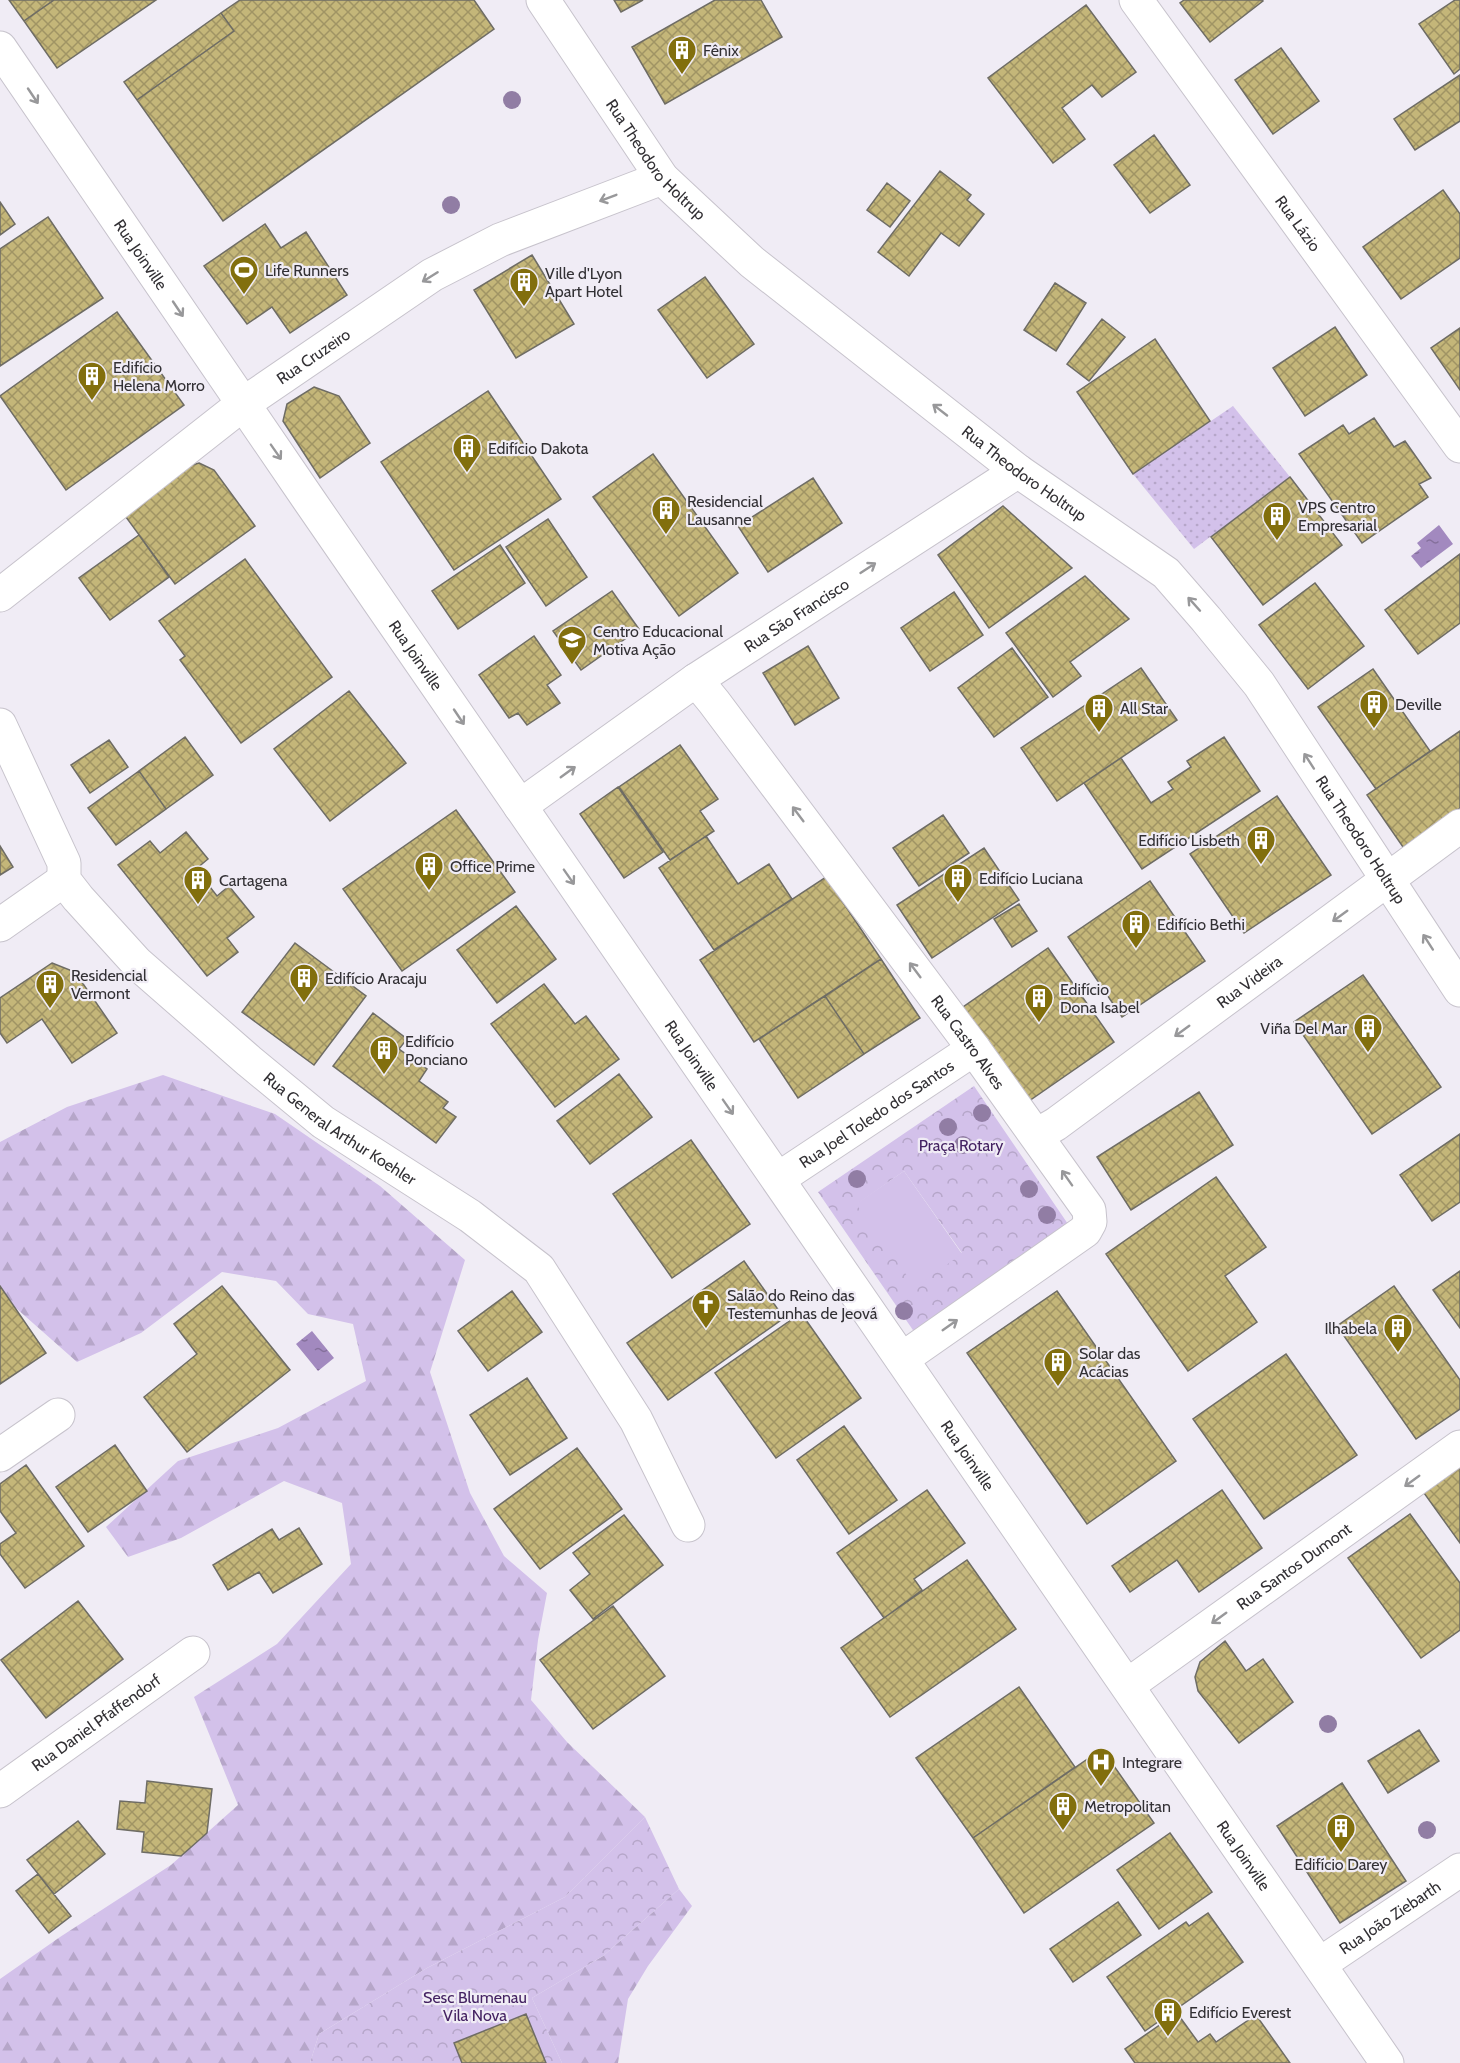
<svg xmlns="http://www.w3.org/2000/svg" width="1460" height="2063" viewBox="0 0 1460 2063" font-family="Cabin,sans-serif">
  <defs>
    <pattern id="grass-dots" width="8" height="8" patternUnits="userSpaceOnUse" patternTransform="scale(1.5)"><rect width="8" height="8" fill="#d3c1ea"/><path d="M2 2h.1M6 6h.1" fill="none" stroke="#b6a6c9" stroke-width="1.8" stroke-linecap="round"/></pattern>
    <pattern id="forest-firs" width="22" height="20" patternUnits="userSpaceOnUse" patternTransform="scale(1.5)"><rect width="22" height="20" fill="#d3c1ea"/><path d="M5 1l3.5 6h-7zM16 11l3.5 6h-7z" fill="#b6a6c9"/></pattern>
    <pattern id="park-crowns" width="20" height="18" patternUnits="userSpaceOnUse" patternTransform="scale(1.5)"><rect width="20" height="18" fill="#d3c1ea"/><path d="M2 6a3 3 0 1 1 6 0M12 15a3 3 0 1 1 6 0" fill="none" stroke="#b6a6c9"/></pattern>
    <pattern id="water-ripples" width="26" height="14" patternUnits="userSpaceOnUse" patternTransform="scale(1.5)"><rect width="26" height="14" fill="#a289bf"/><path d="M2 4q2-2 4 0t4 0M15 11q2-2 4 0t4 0" fill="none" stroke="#85709c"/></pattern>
    <pattern id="building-cross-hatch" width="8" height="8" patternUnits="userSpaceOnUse" patternTransform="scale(1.5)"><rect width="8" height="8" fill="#c4b679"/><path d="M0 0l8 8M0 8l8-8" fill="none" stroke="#a09464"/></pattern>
  </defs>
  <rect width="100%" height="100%" fill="#f0ecf5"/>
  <path fill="url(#grass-dots)" d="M1233 406 1290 477 1194 549 1133 474Z"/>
  <path fill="url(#forest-firs)" d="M163 1075 275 1114 380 1186 465 1260 430 1372 470 1493 504 1556 547 1593 538 1640 531 1700 567 1742 645 1817 565 1897 427 1968 319 2034 310 2063H0V1979L60 1937 171 1865 238 1805 194 1697 277 1644 351 1564 342 1503 284 1481 181 1538 128 1557 106 1527 178 1461 278 1428 366 1381 353 1324 308 1314 276 1281 222 1272 141 1333 77 1362 8 1301 0 1298V1142L67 1107Z
    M679 1889 692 1906 648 1966 628 1999 618 2063H562L532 1998 603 1956Z"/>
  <path fill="url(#park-crowns)" fill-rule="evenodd" d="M974 1086 1070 1227 915 1333 818 1192ZM904 1171 962 1253 857 1204Z
    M645 1817 679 1889 603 1956 532 1998 562 2063H310L319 2034 427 1968 565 1897Z"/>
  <path fill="#d3c1ea" d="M904 1171 962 1254 915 1287 856 1204Z"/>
  <path fill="url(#water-ripples)" d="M1439 525 1453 544 1421 568 1411 556 1421 548 1417 543Z
    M312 1331 334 1358 318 1371 296 1344Z"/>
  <path fill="url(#building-cross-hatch)" stroke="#6e6c64" stroke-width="1.5" d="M9 0H54L24 21Z
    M54 0H156L57 68 24 21Z
    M240 0H474L494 29 223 221 137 100 234 31 221 13Z
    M614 0H643L621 12Z
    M715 0H761L782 37 665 104 632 47Z
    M1184 0H1262L1263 1 1210 42 1180 3Z
    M1455 0H1460V69L1454 74 1419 24Z
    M1086 5 1136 72 1102 97 1092 85 1062 108 1085 139 1053 163 988 78Z
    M221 13 234 31 137 100 124 82Z
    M1281 48 1319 101 1273 134 1235 80Z
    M1460 75V121L1415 150 1394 119Z
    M1154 135 1190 185 1150 213 1114 165Z
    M940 171 971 195 967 200 984 214 959 246 941 233 909 276 878 252Z
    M887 183 910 201 890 227 867 210Z
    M1443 190 1460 214V258L1401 299 1363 247Z
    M0 202 15 224 0 235Z
    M48 217 103 298 0 366V249Z
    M265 224 281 248 306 232 347 295 290 333 272 307 247 324 204 266Z
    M532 255 574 324 516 358 474 290Z
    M705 277 754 344 707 378 658 310Z
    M1055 283 1086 303 1056 351 1024 330Z
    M117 312 184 405 66 490 0 396Z
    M1102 319 1125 337 1089 381 1067 364Z
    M1335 327 1367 375 1305 416 1273 368Z
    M1460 328V390L1431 348Z
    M1155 339 1210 421 1133 474 1077 392Z
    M314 387 339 396 370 443 320 478 283 421 287 404Z
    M488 391 561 499 454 570 381 462Z
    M1374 418 1394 447 1405 441 1431 478 1419 484 1428 497 1362 543 1299 454 1343 425 1349 434Z
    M653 454 738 573 679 616 593 497Z
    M199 463 214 470 255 526 175 584 123 513 185 467Z
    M1290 477 1342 545 1263 605 1211 537Z
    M813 478 842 523 768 572 738 526Z
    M1003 506 1072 568 989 628 938 555Z
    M548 519 587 577 546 606 506 547Z
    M139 535 169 577 110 620 79 578Z
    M500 545 525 583 458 629 432 591Z
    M1460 554V623L1418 654 1385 610Z
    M245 559 332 677 241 743 180 660 185 656 159 621Z
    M1085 576 1129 619 1070 662 1081 676 1053 697 1006 633Z
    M1315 583 1364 646 1308 689 1259 625Z
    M612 591 639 629 581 670 553 631Z
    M954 592 983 635 930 671 901 628Z
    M534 636 561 675 547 685 560 703 527 725 518 713 509 718 479 675Z
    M808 646 839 698 795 725 763 673Z
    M1012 648 1048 697 994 737 958 688Z
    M1141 668 1177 720 1057 801 1021 748Z
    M1373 669 1430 751 1376 789 1318 707Z
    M349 691 406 763 330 821 274 749Z
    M1460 731V808L1403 847 1367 795Z
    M185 737 213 775 166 809 139 771Z
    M1224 737 1260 791 1142 869 1084 783 1121 758 1151 803 1173 789 1168 782 1191 767 1187 761Z
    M109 740 128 767 90 793 71 765Z
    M680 745 718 799 700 811 714 831 670 860 619 787Z
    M139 771 166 809 116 845 88 808Z
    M618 787 663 852 624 878 580 814Z
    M1277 796 1331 875 1244 933 1190 854Z
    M456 810 515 892 402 971 343 889Z
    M943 815 969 853 919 886 893 848Z
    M186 832 208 859 196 869 217 896 229 886 254 917 227 938 238 952 207 976 118 865 150 841 160 853Z
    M706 836 738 884 769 864 792 899 714 950 659 868Z
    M0 846 13 867 0 875Z
    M984 848 1019 900 932 958 897 905Z
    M826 877 881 959 754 1042 700 960Z
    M1150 881 1205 961 1122 1017 1068 937Z
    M1019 904 1037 931 1012 947 994 919Z
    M516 906 556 959 497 1003 457 950Z
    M295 943 366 996 314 1065 242 1012Z
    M1048 948 1114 1042 1029 1101 963 1007Z
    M881 959 920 1018 864 1054 825 996Z
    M52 963 75 972 117 1033 72 1063 42 1019 7 1043 0 1033V998Z
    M1363 975 1441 1087 1372 1134 1294 1022Z
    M544 984 575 1024 586 1016 619 1059 555 1107 491 1024Z
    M825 996 864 1054 798 1098 759 1039Z
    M373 1013 407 1039 399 1049 427 1069 419 1081 448 1102 443 1108 456 1117 436 1143 333 1066Z
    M619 1074 652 1117 590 1164 557 1121Z
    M1199 1092 1233 1145 1131 1210 1097 1157Z
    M1460 1134V1202L1432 1221 1400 1175Z
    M691 1140 750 1224 672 1278 613 1194Z
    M1216 1177 1266 1247 1225 1276 1257 1322 1188 1371 1106 1254Z
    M744 1261 784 1318 668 1400 627 1343Z
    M1460 1271V1328L1433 1290Z
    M0 1286 46 1353 0 1384Z
    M222 1286 290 1370 187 1452 144 1397 197 1354 174 1324Z
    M1394 1286 1460 1380V1409L1416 1439 1337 1326Z
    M512 1291 542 1332 488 1371 458 1331Z
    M1057 1291 1176 1461 1087 1524 967 1353Z
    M801 1313 861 1398 776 1458 715 1373Z
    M1286 1354 1357 1455 1264 1519 1193 1419Z
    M527 1378 567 1438 510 1475 470 1415Z
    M844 1426 897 1500 849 1534 797 1460Z
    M115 1445 147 1491 88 1532 56 1487Z
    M577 1448 622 1509 540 1569 494 1509Z
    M26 1465 84 1546 25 1588 0 1554V1544L16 1533 0 1511V1484Z
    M1460 1467V1543L1424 1493Z
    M927 1490 965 1543 914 1579 922 1590 884 1618 837 1553Z
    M1222 1490 1262 1548 1199 1592 1177 1560 1130 1592 1112 1566Z
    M1410 1514 1460 1583V1630L1421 1658 1348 1558Z
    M624 1515 663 1565 593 1619 570 1590 590 1574 573 1553Z
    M299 1528 322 1564 273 1593 259 1572 228 1590 213 1565 272 1529 279 1540Z
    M967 1560 1016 1629 890 1717 841 1648Z
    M78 1601 123 1659 46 1718 1 1660Z
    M613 1606 665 1676 593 1729 540 1660Z
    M1225 1641 1246 1671 1263 1659 1293 1702 1239 1743 1198 1691 1195 1677 1200 1662Z
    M1019 1687 1075 1767 973 1838 916 1758Z
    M1419 1730 1439 1761 1388 1793 1368 1761Z
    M1102 1749 1154 1823 1024 1913 973 1838Z
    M147 1781 212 1789 207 1833 181 1856 142 1852 144 1832 117 1829 120 1801 145 1803Z
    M1342 1783 1406 1881 1340 1923 1277 1826Z
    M78 1821 105 1854 54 1894 27 1860Z
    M1170 1833 1212 1892 1159 1929 1117 1870Z
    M38 1874 71 1916 49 1933 16 1891Z
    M1118 1902 1141 1935 1073 1982 1050 1949Z
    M1208 1913 1243 1962 1145 2031 1107 1977 1186 1922 1189 1926Z
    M1177 2013 1198 2042 1210 2034 1216 2042 1256 2015 1290 2063H1135L1125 2049Z
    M526 2014 546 2063H462L454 2043Z"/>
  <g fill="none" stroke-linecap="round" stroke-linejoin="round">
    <g stroke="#c7c3cc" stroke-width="35">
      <g id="minor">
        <path id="s1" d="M1136 0 1460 446"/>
        <path id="s2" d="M0 595 243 404 432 275 500 240 662 178"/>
        <path id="s3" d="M696 680 714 702 974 1049 1089 1210 1090 1222 1085 1231 902 1359"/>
        <path id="s4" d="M0 725 64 863V880L78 898 137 963 249 1061 323 1122 470 1216 539 1269 636 1420 688 1525"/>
        <path id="s5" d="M520 806 696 680 1018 471"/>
        <path d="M0 925 64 880"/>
        <path id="s6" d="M1037 1135 1056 1124 1460 826"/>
        <path id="s7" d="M778 1179 974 1049"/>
        <path d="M0 1455 58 1415"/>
        <path id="s8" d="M1128 1685 1460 1447"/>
        <path id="s9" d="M0 1791 193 1653"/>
        <path id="s10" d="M1320 1964 1460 1870"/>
      </g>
    </g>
    <g stroke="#c7c3cc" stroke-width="35">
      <g id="major">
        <path id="s11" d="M543 0 662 178 752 262 1018 471 1166 573 1206 619 1259 684 1460 990"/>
        <path id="s12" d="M0 48 309 500 1387 2063"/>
      </g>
    </g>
    <use href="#minor" stroke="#fff" stroke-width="33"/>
    <use href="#major" stroke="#fff" stroke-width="33"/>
  </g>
  <g fill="#917da4">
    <circle cx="512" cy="100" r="9"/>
    <circle cx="451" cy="205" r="9"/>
    <circle cx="982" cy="1113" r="9"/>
    <circle cx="948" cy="1127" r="9"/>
    <circle cx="963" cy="1145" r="9"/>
    <circle cx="857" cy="1179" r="9"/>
    <circle cx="1029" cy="1189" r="9"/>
    <circle cx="1047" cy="1215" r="9"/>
    <circle cx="904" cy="1311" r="9"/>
    <circle cx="1328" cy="1724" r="9"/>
    <circle cx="1427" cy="1830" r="9"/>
  </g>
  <defs><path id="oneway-shaft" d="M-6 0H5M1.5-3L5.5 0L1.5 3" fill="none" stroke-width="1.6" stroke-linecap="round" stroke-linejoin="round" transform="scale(1.5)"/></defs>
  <g stroke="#98989a">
    <use href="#oneway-shaft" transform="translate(33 96) rotate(56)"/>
    <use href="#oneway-shaft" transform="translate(608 198) rotate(159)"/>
    <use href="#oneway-shaft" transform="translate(430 277) rotate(148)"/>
    <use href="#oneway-shaft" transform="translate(178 309) rotate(56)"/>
    <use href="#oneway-shaft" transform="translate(940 410) rotate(-142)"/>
    <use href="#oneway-shaft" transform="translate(276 452) rotate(55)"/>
    <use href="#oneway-shaft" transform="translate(868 568) rotate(-33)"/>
    <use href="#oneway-shaft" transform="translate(1194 604) rotate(-132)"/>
    <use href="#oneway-shaft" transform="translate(459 717) rotate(56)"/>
    <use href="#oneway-shaft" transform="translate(1309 761) rotate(-123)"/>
    <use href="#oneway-shaft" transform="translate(568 772) rotate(-36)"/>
    <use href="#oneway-shaft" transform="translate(798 814) rotate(-127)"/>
    <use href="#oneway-shaft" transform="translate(569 877) rotate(55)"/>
    <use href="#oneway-shaft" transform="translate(1340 916) rotate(144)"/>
    <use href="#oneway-shaft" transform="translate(1428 942) rotate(-123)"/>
    <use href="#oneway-shaft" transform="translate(915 970) rotate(-127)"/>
    <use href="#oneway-shaft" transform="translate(1182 1031) rotate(144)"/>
    <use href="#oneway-shaft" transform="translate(728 1107) rotate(55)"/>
    <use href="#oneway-shaft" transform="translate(1067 1178) rotate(-125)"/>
    <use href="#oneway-shaft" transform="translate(950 1325) rotate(-35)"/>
    <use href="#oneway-shaft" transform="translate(1412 1481) rotate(144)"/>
    <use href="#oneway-shaft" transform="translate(1219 1618) rotate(144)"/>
  </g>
  <defs>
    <g id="building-pin" transform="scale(1.5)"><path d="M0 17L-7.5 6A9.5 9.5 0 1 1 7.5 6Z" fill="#826f0d" stroke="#f0ecf5"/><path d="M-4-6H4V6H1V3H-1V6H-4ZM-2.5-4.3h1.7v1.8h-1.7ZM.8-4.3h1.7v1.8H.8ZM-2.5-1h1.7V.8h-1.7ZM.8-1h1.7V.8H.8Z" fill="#fff"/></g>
    <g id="stadium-pin" transform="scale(1.5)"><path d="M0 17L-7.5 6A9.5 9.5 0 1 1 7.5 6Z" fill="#826f0d" stroke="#f0ecf5"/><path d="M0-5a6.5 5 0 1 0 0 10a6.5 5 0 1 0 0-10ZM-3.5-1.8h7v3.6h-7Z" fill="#fff"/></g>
    <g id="school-pin" transform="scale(1.5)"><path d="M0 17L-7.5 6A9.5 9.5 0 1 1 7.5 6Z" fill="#826f0d" stroke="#f0ecf5"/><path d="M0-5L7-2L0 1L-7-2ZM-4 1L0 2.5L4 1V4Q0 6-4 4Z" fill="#fff"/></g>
    <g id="church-pin" transform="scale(1.5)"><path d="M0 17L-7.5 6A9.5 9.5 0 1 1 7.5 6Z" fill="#826f0d" stroke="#f0ecf5"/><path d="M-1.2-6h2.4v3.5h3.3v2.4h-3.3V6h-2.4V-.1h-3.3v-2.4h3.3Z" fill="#fff"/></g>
    <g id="hospital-pin" transform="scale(1.5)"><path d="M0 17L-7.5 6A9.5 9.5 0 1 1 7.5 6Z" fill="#826f0d" stroke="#f0ecf5"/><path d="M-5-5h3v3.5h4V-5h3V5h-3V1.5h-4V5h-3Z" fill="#fff"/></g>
  </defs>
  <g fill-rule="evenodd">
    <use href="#building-pin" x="682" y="50"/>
    <use href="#stadium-pin" x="244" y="270"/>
    <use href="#building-pin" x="524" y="282"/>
    <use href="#building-pin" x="92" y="376"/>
    <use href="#building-pin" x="467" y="448"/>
    <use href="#building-pin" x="666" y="510"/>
    <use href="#building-pin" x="1277" y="516"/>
    <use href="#school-pin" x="572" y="640"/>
    <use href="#building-pin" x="1374" y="704"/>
    <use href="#building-pin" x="1099" y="708"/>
    <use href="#building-pin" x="1261" y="840"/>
    <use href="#building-pin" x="429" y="866"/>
    <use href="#building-pin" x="958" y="878"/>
    <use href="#building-pin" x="198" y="880"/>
    <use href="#building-pin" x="1136" y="924"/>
    <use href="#building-pin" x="304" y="978"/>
    <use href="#building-pin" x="50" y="984"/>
    <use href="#building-pin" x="1039" y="998"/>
    <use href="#building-pin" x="1368" y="1028"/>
    <use href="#building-pin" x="384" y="1050"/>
    <use href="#church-pin" x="706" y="1304"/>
    <use href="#building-pin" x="1398" y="1328"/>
    <use href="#building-pin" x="1058" y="1362"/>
    <use href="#hospital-pin" x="1101" y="1762"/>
    <use href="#building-pin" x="1063" y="1806"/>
    <use href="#building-pin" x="1341" y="1828"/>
    <use href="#building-pin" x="1168" y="2012"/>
  </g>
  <g text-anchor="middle" stroke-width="4.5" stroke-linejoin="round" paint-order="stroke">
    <g font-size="16" fill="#323034" stroke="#f0ecf5" text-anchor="start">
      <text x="703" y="56">Fênix</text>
      <text x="265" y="276">Life Runners</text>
      <text x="545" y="279">Ville d'Lyon<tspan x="545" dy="18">Apart Hotel</tspan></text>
      <text x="113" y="373">Edifício<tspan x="113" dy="18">Helena Morro</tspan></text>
      <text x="488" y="454">Edifício Dakota</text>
      <text x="687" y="507">Residencial<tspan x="687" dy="18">Lausanne</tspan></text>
      <text x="1298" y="513">VPS Centro<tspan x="1298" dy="18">Empresarial</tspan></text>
      <text x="593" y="637">Centro Educacional<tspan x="593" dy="18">Motiva Ação</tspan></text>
      <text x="1395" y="710">Deville</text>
      <text x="1120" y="714">All Star</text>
      <text x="1240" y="846" text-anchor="end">Edifício Lisbeth</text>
      <text x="450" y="872">Office Prime</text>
      <text x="979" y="884">Edifício Luciana</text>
      <text x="219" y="886">Cartagena</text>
      <text x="1157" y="930">Edifício Bethi</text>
      <text x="71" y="981">Residencial<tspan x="71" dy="18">Vermont</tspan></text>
      <text x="325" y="984">Edifício Aracaju</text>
      <text x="1060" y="995">Edifício<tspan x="1060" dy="18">Dona Isabel</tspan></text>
      <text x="1347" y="1034" text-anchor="end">Viña Del Mar</text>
      <text x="405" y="1047">Edifício<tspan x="405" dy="18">Ponciano</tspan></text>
      <text x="727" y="1301">Salão do Reino das<tspan x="727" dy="18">Testemunhas de Jeová</tspan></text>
      <text x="1377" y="1334" text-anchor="end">Ilhabela</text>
      <text x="1079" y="1359">Solar das<tspan x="1079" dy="18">Acácias</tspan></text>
      <text x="1122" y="1768">Integrare</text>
      <text x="1084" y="1812">Metropolitan</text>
      <text x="1341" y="1870" text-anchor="middle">Edifício Darey</text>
      <text x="1189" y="2018">Edifício Everest</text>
    </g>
    <g font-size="16" fill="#323034" stroke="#f0ecf5">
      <text dy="6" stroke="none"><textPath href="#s11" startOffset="196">Rua Theodoro Holtrup</textPath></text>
      <text dy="6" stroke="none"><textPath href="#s1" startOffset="276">Rua Lázio</textPath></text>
      <text dy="6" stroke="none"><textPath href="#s12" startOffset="250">Rua Joinville</textPath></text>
      <text dy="6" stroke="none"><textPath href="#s2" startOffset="394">Rua Cruzeiro</textPath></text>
      <text dy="6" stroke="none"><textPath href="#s11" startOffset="682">Rua Theodoro Holtrup</textPath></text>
      <text dy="6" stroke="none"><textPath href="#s5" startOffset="336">Rua São Francisco</textPath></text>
      <text dy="6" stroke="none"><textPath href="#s12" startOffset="736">Rua Joinville</textPath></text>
      <text dy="6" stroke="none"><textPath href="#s11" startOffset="1186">Rua Theodoro Holtrup</textPath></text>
      <text dy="6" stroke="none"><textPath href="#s6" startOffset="262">Rua Videira</textPath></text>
      <text dy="6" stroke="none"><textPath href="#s3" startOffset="453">Rua Castro Alves</textPath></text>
      <text dy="6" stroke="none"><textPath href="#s12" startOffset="1222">Rua Joinville</textPath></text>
      <text dy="6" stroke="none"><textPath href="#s7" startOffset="118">Rua Joel Toledo dos Santos</textPath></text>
      <text dy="6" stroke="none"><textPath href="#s4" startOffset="542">Rua General Arthur Koehler</textPath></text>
      <text dy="6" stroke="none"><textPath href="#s12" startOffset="1708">Rua Joinville</textPath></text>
      <text dy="6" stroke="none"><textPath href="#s8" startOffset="204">Rua Santos Dumont</textPath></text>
      <text dy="6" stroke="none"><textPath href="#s9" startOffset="118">Rua Daniel Pfaffendorf</textPath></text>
      <text dy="6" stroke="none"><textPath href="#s12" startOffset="2194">Rua Joinville</textPath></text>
      <text dy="6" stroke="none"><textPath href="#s10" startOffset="84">Rua João Ziebarth</textPath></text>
    </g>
    <g font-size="16" fill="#442262" stroke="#f0ecf5">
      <text x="961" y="1151">Praça Rotary</text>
      <text x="475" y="2003">Sesc Blumenau<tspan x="475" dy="18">Vila Nova</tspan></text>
    </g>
  </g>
</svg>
